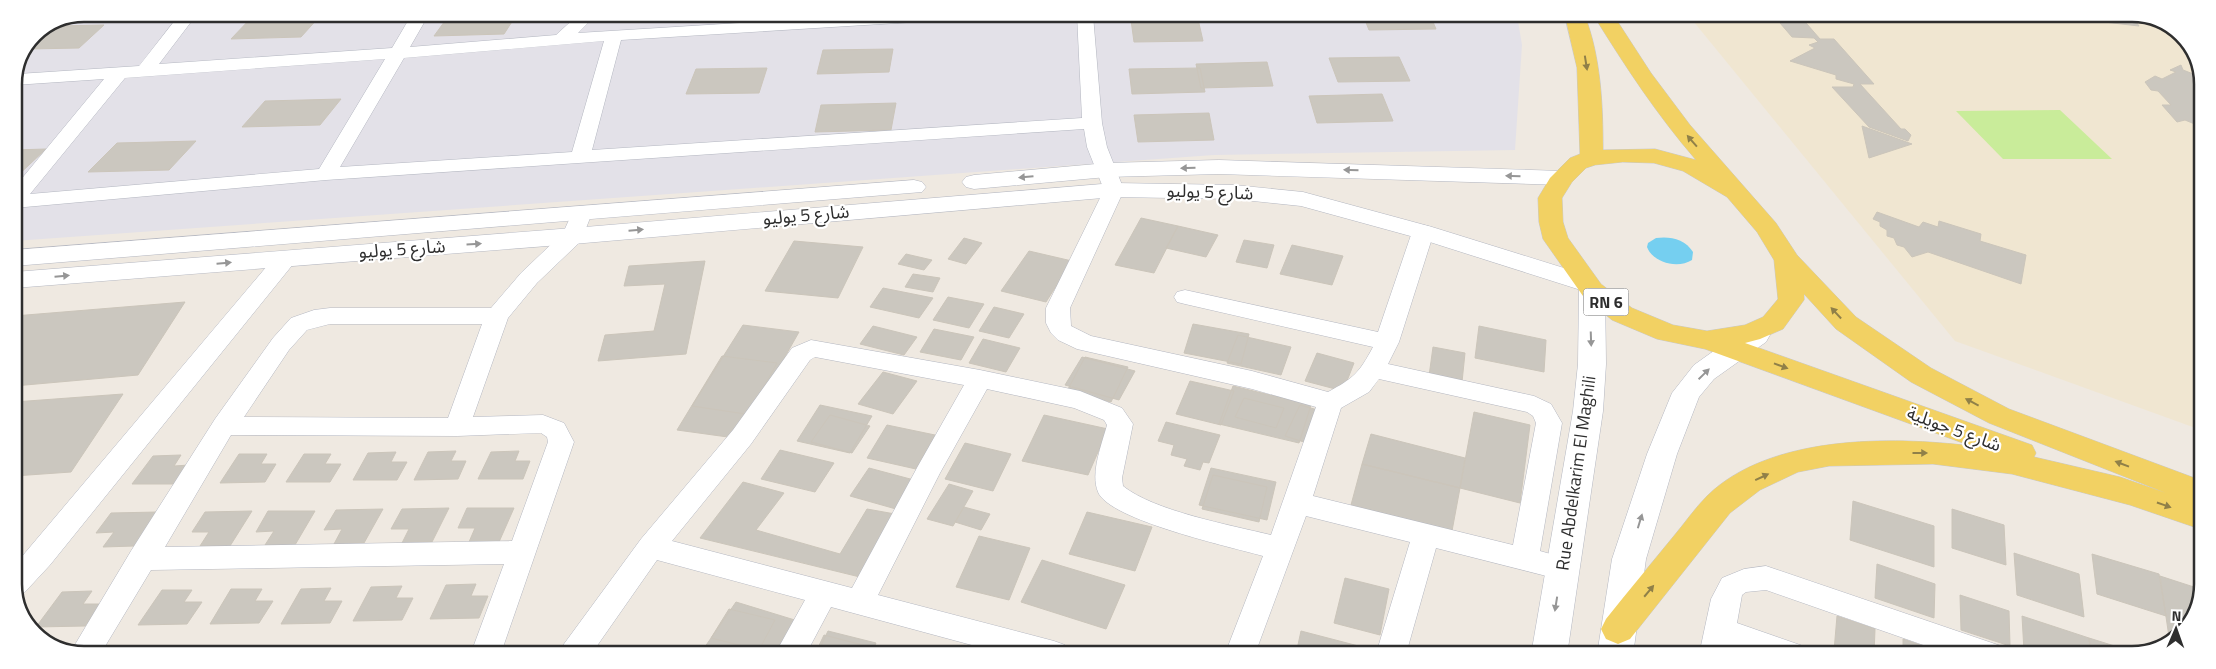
<svg xmlns="http://www.w3.org/2000/svg" width="2216" height="669" viewBox="0 0 2216 669" font-family="'Titillium Web','Noto Sans Arabic',sans-serif">
  <rect width="100%" height="100%" fill="#efe9e1"/>
  <path fill="#e3e1e8" d="M85 14 1517 15 1522 45 1515 150 1214 155 14 241V85L35 34Z"/>
  <path fill="#f0e6d1" d="M1689 16H2150L2185 38 2202 80 2201 430 1955 341Z"/>
  <path fill="#c9ec9a" d="M2060 110 2112 159H2003L1956 111Z"/>
  <path fill="#75cff0" d="M1656 238C1670 236 1685 239 1693 252L1692 260C1678 269 1653 263 1647 247L1648 243Z"/>
  <path fill="#cbc7bf" stroke="#cbc5ba" d="M450 14H517L504 34 434 36Z
    M638 14 705 15 703 18 636 19Z
    M1363 15H1430L1436 29 1369 30Z
    M320 16 301 37 231 39 252 17Z
    M1774 16H1800L1820 39H1834L1874 84H1860L1901 129H1905L1911 135 1908 141 1869 127 1832 87H1853L1854 84 1836 79V75L1790 61 1815 48 1809 45 1818 42 1814 38 1792 37Z
    M2076 16H2132L2139 26 2078 19Z
    M1198 19 1203 41 1134 42 1131 20Z
    M104 25 79 48 29 49 35 34 54 26Z
    M893 49 889 72 817 74 823 50Z
    M1399 57 1410 81 1338 82 1329 58Z
    M1267 62 1273 86 1201 88 1196 64Z
    M2181 65 2183 70 2201 77 2202 80V93L2199 95 2202 99V111H2199L2202 114V127L2185 120 2177 122 2162 105H2171L2158 91 2151 90 2145 82 2155 76 2162 79 2176 72 2170 70Z
    M767 68 759 93 686 94 696 69Z
    M1200 68 1205 92 1132 94 1129 69Z
    M1382 94 1393 121 1317 123 1309 96Z
    M341 99 320 125 242 127 265 101Z
    M896 103 891 130 815 132 821 105Z
    M1209 113 1214 140 1138 142 1134 115Z
    M1862 126 1912 144 1869 158Z
    M196 141 169 170 88 172 117 143Z
    M46 149 14 179V150Z
    M1877 212 1919 227 1923 222 1938 227 1939 221 1981 234 1980 241 2026 255 2021 284 1928 252 1912 257 1904 247 1897 245 1894 238 1887 236V230L1880 226V222L1873 219Z
    M1141 218 1178 226 1154 273 1115 265Z
    M1178 226 1218 235 1206 257 1166 248Z
    M964 238 982 243 966 264 948 259Z
    M1244 240 1274 245 1267 268 1236 262Z
    M794 241 863 247 838 298 765 291Z
    M1292 245 1343 256 1332 285 1280 274Z
    M1029 251 1072 261 1046 302 1001 291Z
    M906 254 932 260 924 270 898 264Z
    M705 261 686 354 598 361 605 335 654 331 665 284 624 286 629 266Z
    M913 274 940 278 933 292 905 287Z
    M883 288 933 298 919 318 870 307Z
    M948 297 984 304 969 328 933 320Z
    M185 302 138 375 14 386V316Z
    M994 307 1024 314 1009 338 979 331Z
    M1193 324 1249 334 1241 364 1184 353Z
    M743 325 799 332 752 415 692 406Z
    M873 326 917 337 904 355 860 344Z
    M1479 326 1546 340 1544 372 1475 358Z
    M934 329 974 337 961 360 920 352Z
    M1238 335 1291 347 1281 375 1227 363Z
    M983 339 1020 348 1006 372 969 363Z
    M1433 347 1465 353 1462 382 1429 376Z
    M1317 353 1354 363 1343 391 1305 381Z
    M722 356 777 363 735 438 677 430Z
    M1082 357 1135 371 1119 400 1065 385Z
    M1085 357 1128 367 1111 402 1067 391Z
    M883 372 917 381 893 414 858 404Z
    M1190 381 1234 391 1221 425 1176 414Z
    M1233 386 1311 405 1299 443 1219 424Z
    M123 394 71 472 14 476V402Z
    M1244 398 1284 408 1276 428 1235 417Z
    M820 405 872 416 850 453 797 441Z
    M1300 405 1325 412 1310 444 1285 436Z
    M1474 412 1530 425 1520 503 1460 488Z
    M830 415 870 426 852 453 811 442Z
    M1044 415 1108 429 1088 475 1022 461Z
    M1166 422 1220 435 1209 463 1203 462 1200 470 1184 466 1187 459 1171 455 1174 445 1158 441Z
    M887 425 935 435 916 469 867 458Z
    M1371 434 1465 458 1460 488 1362 464Z
    M965 443 1011 454 993 491 945 479Z
    M780 450 834 463 815 492 761 479Z
    M456 451 451 461H466L458 479 414 480 428 452Z
    M519 451 515 461H530L523 479H478L491 452Z
    M396 452 391 462H407L397 480H353L368 453Z
    M239 454H267L261 464H276L265 482 220 483Z
    M304 454H331L325 464H341L330 482H286Z
    M181 455 174 466 190 465 176 484H132L153 456Z
    M1362 464 1460 488 1452 531 1351 505Z
    M869 468 914 480 896 509 850 496Z
    M1211 468 1276 482 1267 520 1199 505Z
    M1213 475 1267 487 1259 522 1202 509Z
    M743 482 784 493 756 530 840 554 867 509 895 514 864 578 700 538Z
    M949 484 973 491 953 526 927 519Z
    M1853 501 1934 526V567L1850 540Z
    M964 507 990 514 981 530 955 522Z
    M449 508 432 542 402 543 409 529H391L402 509Z
    M467 508H514L499 542H469L475 528H458Z
    M383 509 364 543 334 544 342 529 324 530 336 510Z
    M1952 509 2004 525 2006 565 1952 548Z
    M252 511 230 546H200L209 532H192L205 512Z
    M268 511H315L295 545H265L274 531 256 532Z
    M158 512 134 546 103 547 114 532 96 533 111 513Z
    M1087 512 1152 527 1135 571 1069 554Z
    M979 536 1030 548 1009 600 956 587Z
    M2014 553 2079 574 2084 617 2017 595Z
    M2092 554 2159 574 2166 616 2097 594Z
    M1042 560 1125 585 1106 629 1021 602Z
    M1877 564 1935 584 1934 618 1875 598Z
    M2160 576 2200 589V603L2175 639 2169 637Z
    M1345 578 1389 589 1380 635 1334 623Z
    M476 584 471 596H488L479 618 430 619 446 585Z
    M402 586 396 598H413L402 620 353 621 371 587Z
    M331 588 324 601H342L330 623 281 624 301 589Z
    M231 589H262L255 601H273L259 623 210 624Z
    M162 590H192L184 602H202L187 624 138 625Z
    M92 591 83 604H101L85 626 36 627 62 592Z
    M1960 595 2009 611 2010 646 1961 630Z
    M736 602 798 621 777 654H700Z
    M729 609 775 620 759 650 711 638Z
    M1837 616 1875 629 1874 655H1846L1834 651Z
    M2022 616 2089 638 2091 655H2037L2024 651Z
    M828 631 876 643 871 654H817Z
    M1301 631 1370 649 1369 654H1296Z
    M824 635 878 649 875 654H815Z
    M2089 638 2137 653 2131 655H2091Z
    M1903 639 1949 655H1903Z"/>
  <g fill="none" stroke-linecap="round" stroke-linejoin="round">
    <g stroke="#b4b7c1" stroke-width="1">
      <path id="minor" d="M180 14H197L159 64 392 48 412 14H429L410 47 556 35 579 14H597L578 33 867 15H955L953 19 947 20 621 40 592 150 1082 118 1077 15H1093L1102 123 1107 147 1124 190 1070 308 1071 326 1091 336 1252 371 1328 392C1354 378 1359 373 1373 347L1185 304 1177 302 1174 297 1177 292 1185 290 1378 332 1412 232 1415 227 1423 225 1431 227 1434 232 1399 342 1388 364 1534 396 1551 404 1562 423 1540 551 1572 560 1576 568 1572 576 1562 580 1436 548 1406 654H1376L1410 542 1306 516 1255 654H1225L1263 556C1231 547 1109 520 1098 492 1090 473 1102 444 1107 425L1104 420 1074 408 987 389 940 473 878 595 1054 641 1065 645 1069 654H1005L831 607 806 654H775L805 600 657 560 592 653H560L564 644 641 539 733 430 792 348 811 340 980 370 1080 391 1122 408 1133 424 1122 478 1123 486C1154 511 1230 525 1271 535L1316 407 1252 389 1077 349 1058 340 1051 333 1046 323V308L1104 190 1087 147 1084 129 326 180 14 208V188L104 79 14 85 18 74 139 66ZM604 41 572 152 340 167 404 58ZM385 59 319 169 30 194 125 78ZM815 357 964 385 918 466 852 588 672 541 751 444 810 360ZM1379 379 1527 412 1533 416 1536 423 1513 545 1313 496 1341 408 1369 392Z
        M581 207 588 209 592 213 581 241 537 283 508 318 473 417 543 415 564 423 574 442 501 653H471L504 564 151 570 101 653H70L131 551 215 419 273 338 291 318 314 310 330 308H491L521 273 563 233 574 209ZM330 324H482L448 418 244 417 289 350 307 330ZM541 433 547 437 548 442 512 541 165 547 231 435 457 436Z
        M286 251 294 253 297 258 294 263 50 565 24 593 17 596 14 589V566L278 253Z
        M1766 566 2001 646 2005 655H1952L1766 590 1746 592 1742 595 1737 623 1803 646 1807 655H1755L1731 647 1729 655H1699L1711 599 1722 578 1744 569Z"/>
    </g>
    <g stroke="#b4b7c1" stroke-width="1">
      <path id="tertiary" d="M1592 282 1601 284 1605 290 1606 364 1603 411 1567 655H1531L1573 411 1578 364 1579 290 1583 284Z
        M1756 326 1766 328 1770 335 1766 342 1714 379 1699 397 1677 454 1646 559 1633 655H1597L1612 559 1647 454 1672 393 1694 365 1746 328Z"/>
    </g>
    <g stroke="#b4b7c1" stroke-width="1">
      <path id="secondary" d="M1219 160 1562 171 1570 173 1574 178 1570 183 1562 185 1219 174 1107 177 974 189 966 187 962 182 966 177 974 175 1107 163Z
        M914 180 922 182 926 187 922 192 14 266V250Z
        M1114 183 1234 185 1303 192 1432 227 1596 278 1600 284 1596 290 1587 292 1414 237 1301 206 1234 199 1114 197 573 244 14 288V272L573 228Z"/>
    </g>
    <g stroke="#c9c9c9" stroke-width="1">
      <path id="primary" d="M1565 16H1585C1601 58 1603 105 1603 150L1655 149 1696 160C1657 115 1625 66 1594 16H1614L1651 73 1690 125 1776 223 1797 255 1856 317 1931 368 2009 409 2200 480V529L2130 505 2012 474 1933 464 1829 466 1798 472 1760 490 1730 513 1630 639 1618 644 1606 639 1601 629 1606 619C1628 591 1651 564 1673 537 1684 524 1695 508 1707 496 1769 435 1891 436 1971 446L1705 349 1657 339 1612 320 1583 296 1543 239 1539 222 1538 198 1550 178 1570 158 1580 154 1577 68ZM1623 162 1654 163 1683 171 1727 197 1757 232 1774 260 1778 299 1763 317 1745 325 1707 331 1673 325 1632 308 1601 284 1568 238 1563 222 1562 198 1572 182 1586 168 1595 165ZM1804 294 1836 329 1911 382 1989 423 2166 493 2120 477 2034 457 2036 453 2032 445 1745 343 1760 339 1783 329 1804 300Z"/>
    </g>
    <use href="#minor" fill="#fff" fill-rule="evenodd"/>
    <use href="#tertiary" fill="#fff" fill-rule="evenodd"/>
    <use href="#secondary" fill="#fff" fill-rule="evenodd"/>
    <use href="#primary" fill="#f2d163" fill-rule="evenodd"/>
  </g>
  <defs><path id="oneway-solid" d="M-6-.8H1V-3.2L6.5 0L1 3.2V.8H-6Z" transform="scale(1.25)"/></defs>
  <g fill="#908048">
    <use href="#oneway-solid" transform="translate(1586 63) rotate(81)"/>
    <use href="#oneway-solid" transform="translate(1692 141) rotate(-131)"/>
    <use href="#oneway-solid" transform="translate(1836 313) rotate(-133)"/>
    <use href="#oneway-solid" transform="translate(1781 366) rotate(20)"/>
    <use href="#oneway-solid" transform="translate(1972 402) rotate(-152)"/>
    <use href="#oneway-solid" transform="translate(1920 453)"/>
    <use href="#oneway-solid" transform="translate(2122 464) rotate(-159)"/>
    <use href="#oneway-solid" transform="translate(1762 477) rotate(-25)"/>
    <use href="#oneway-solid" transform="translate(2164 505) rotate(19)"/>
    <use href="#oneway-solid" transform="translate(1649 591) rotate(-50)"/>
  </g>
  <g fill="#969696">
    <use href="#oneway-solid" transform="translate(1188 168) rotate(178)"/>
    <use href="#oneway-solid" transform="translate(1351 170) rotate(-178)"/>
    <use href="#oneway-solid" transform="translate(1513 176) rotate(-178)"/>
    <use href="#oneway-solid" transform="translate(1026 177) rotate(175)"/>
    <use href="#oneway-solid" transform="translate(636 230) rotate(-5)"/>
    <use href="#oneway-solid" transform="translate(474 244) rotate(-4)"/>
    <use href="#oneway-solid" transform="translate(224 263) rotate(-5)"/>
    <use href="#oneway-solid" transform="translate(62 276) rotate(-5)"/>
    <use href="#oneway-solid" transform="translate(1591 339) rotate(88)"/>
    <use href="#oneway-solid" transform="translate(1704 374) rotate(-44)"/>
    <use href="#oneway-solid" transform="translate(1640 521) rotate(-73)"/>
    <use href="#oneway-solid" transform="translate(1556 604) rotate(99)"/>
  </g>
  <g text-anchor="middle" stroke-width="4.5" stroke-linejoin="round" paint-order="stroke">
    <rect fill="#fff" stroke="#6d6d6d" stroke-width="1" x="1583.5" y="288.5" width="45" height="27" rx="4"/>
    <g font-size="16" font-weight="bold" fill="#2e2e2e">
      <text x="1606" y="308">RN 6</text>
    </g>
    <g font-size="18" fill="#2e2e2e" stroke="#fff">
      <text transform="translate(1210 192) rotate(2)" y="6">شارع 5 يوليو</text>
      <text transform="translate(806 215) rotate(-5)" y="6">شارع 5 يوليو</text>
      <text transform="translate(402 249) rotate(-4)" y="6">شارع 5 يوليو</text>
      <text transform="translate(1954 429) rotate(20)" y="6">شارع 5 جويلية</text>
      <text transform="translate(1576 473) rotate(-82)" y="6">Rue Abdelkarim El Maghili</text>
    </g>
  </g>
  <path d="M0 0H2216V669H0ZM84 22H2132A62 62 0 0 1 2194 84V584A62 62 0 0 1 2132 646H84A62 62 0 0 1 22 584V84A62 62 0 0 1 84 22Z" fill="#fff" fill-rule="evenodd"/>
  <path fill="none" stroke="#2e2e2e" stroke-width="2.5" d="M84 22H2132A62 62 0 0 1 2194 84V584A62 62 0 0 1 2132 646H84A62 62 0 0 1 22 584V84A62 62 0 0 1 84 22Z"/>
  <g transform="translate(2176 629) rotate(2)" stroke="#ffffff" stroke-width="4" paint-order="stroke">
  <path d="M0-4L9 19L0 12L-9 19Z" fill="#2e2e2e"/>
  <text y="-8" font-size="14" font-weight="bold" text-anchor="middle" fill="#2e2e2e">N</text>
  </g>
</svg>
